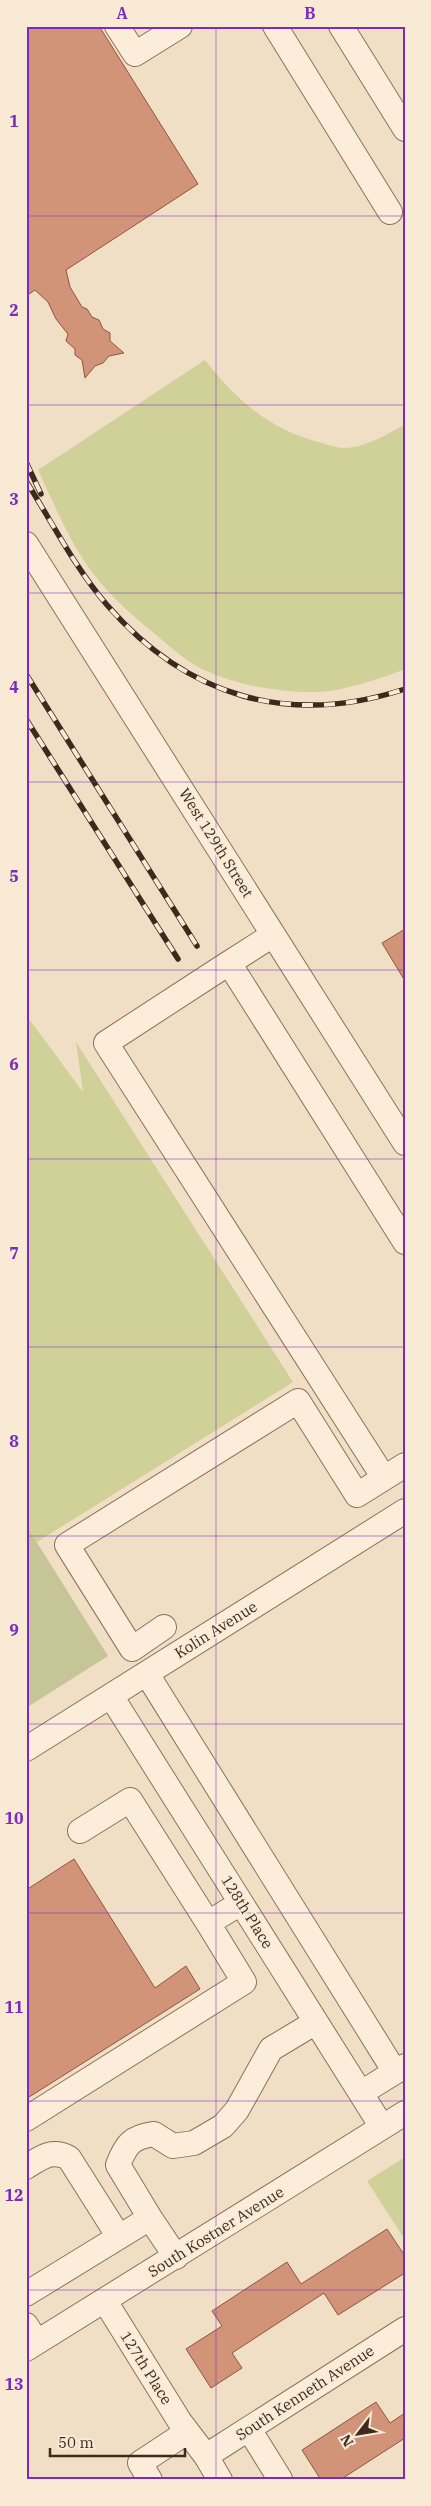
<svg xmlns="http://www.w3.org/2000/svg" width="431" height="2506" viewBox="0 0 431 2506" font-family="'IBM Plex Serif',serif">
  <rect width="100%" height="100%" fill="#f1dfc5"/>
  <path fill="#d0d198" d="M205 360C237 401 270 430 322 443 329 445 338 448 344 448 367 447 386 435 405 424V669C384 678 339 692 317 692 279 693 236 685 202 669 184 660 166 643 150 630 127 611 104 590 87 565 67 536 53 502 38 470Z
    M26 1015 83 1092 76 1042 293 1382 37 1542 26 1525Z
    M405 2157V2240L367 2181Z"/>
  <path fill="#c5c597" d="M26 1525 108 1656 26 1708Z"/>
  <path fill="#d29479" stroke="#8f553e" d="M26 26H99L198 184 66 270 70 287 82 307 87 309 92 317 99 320 103 329 110 333V341L124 353 109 356 103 363 95 366 85 378 82 360 75 355V349L66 341 68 334 56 319 48 302 35 290 26 296Z
    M405 929V981L382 943Z
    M74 1859 155 1988 186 1966 200 1989 26 2099V1890Z
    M387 2229 405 2256V2273L338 2315 324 2293 232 2353 242 2368 211 2388 186 2349 222 2326 212 2311 287 2262 301 2284Z
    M376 2402 390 2423 405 2413V2438L340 2480H321L302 2450Z"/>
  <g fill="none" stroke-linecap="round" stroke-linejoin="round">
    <g stroke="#8e7059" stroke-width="26">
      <path id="minor" d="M117 26 135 54 180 26
        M275 26 390 212
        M341 26 405 129
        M26 544 405 1143
        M229 963 273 935
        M384 1478 106 1043 229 963 405 1242
        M164 1627 132 1649 67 1545 298 1401 357 1495 405 1465
        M147 1674 395 2072 405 2066
        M111 1696 382 2127
        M26 1749 405 1511
        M80 1831 130 1800 208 1923
        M361 2093 395 2072
        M26 2119 244 1982 208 1923 241 1903
        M26 2167C42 2157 52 2149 69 2158L119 2237
        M150 2218 118 2165C126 2144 132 2137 154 2134L173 2146 194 2143 223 2126 237 2110 271 2049 316 2022
        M26 2294 150 2218 176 2257
        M105 2301 180 2422 206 2456 220 2480
        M26 2325 37 2342
        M26 2349 405 2113
        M249 2429 280 2479
        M206 2456 405 2329
        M150 2480 140 2463 187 2432"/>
    </g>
    <use href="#minor" stroke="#fbedd9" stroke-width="24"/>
    <g stroke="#3d2a1e" stroke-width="5.5">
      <path id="rail" d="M26 462 41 494
        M26 481C52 522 75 568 107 605 187 697 289 727 405 689
        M26 674 197 946
        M26 719 178 959"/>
    </g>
    <use href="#rail" stroke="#f8ead5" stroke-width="4" stroke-dasharray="11" stroke-linecap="butt"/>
  </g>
  <path fill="none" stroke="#7b2cbf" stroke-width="1" stroke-opacity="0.55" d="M216 26V2480M26 216H405M26 405H405M26 593H405M26 782H405M26 970H405M26 1159H405M26 1347H405M26 1536H405M26 1724H405M26 1913H405M26 2101H405M26 2290H405"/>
  <g text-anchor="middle" stroke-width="4" stroke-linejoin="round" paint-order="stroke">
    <g font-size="15" fill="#3d2a1e" stroke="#f8ead5">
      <text transform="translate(216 843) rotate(58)" y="5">West 129th Street</text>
      <text transform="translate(216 1630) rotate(-32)" y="5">Kolin Avenue</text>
      <text transform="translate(247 1912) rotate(58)" y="5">128th Place</text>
      <text transform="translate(216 2232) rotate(-32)" y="5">South Kostner Avenue</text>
      <text transform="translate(146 2368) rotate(58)" y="5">127th Place</text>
      <text transform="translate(305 2393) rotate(-33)" y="5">South Kenneth Avenue</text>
    </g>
  </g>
  <rect width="431" height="2506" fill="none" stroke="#f8ead5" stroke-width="55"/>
  <g transform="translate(358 2434) rotate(239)" stroke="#f8ead5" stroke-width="4" paint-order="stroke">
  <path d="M0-4L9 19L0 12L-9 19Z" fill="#3d2a1e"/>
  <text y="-8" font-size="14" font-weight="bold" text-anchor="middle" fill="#3d2a1e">N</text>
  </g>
  <path d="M50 2448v8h135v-8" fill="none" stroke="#3d2a1e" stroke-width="2.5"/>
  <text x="58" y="2448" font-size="15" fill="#3d2a1e" stroke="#f8ead5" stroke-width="4" paint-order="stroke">50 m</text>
  <rect x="28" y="28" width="376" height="2450" fill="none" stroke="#7b2cbf" stroke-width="2"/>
  <g font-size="16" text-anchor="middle" font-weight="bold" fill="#7b2cbf">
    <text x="122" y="19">A</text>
    <text x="310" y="19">B</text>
    <text x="14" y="127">1</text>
    <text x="14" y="316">2</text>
    <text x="14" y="505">3</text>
    <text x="14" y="693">4</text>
    <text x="14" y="882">5</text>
    <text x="14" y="1070">6</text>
    <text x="14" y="1259">7</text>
    <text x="14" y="1447">8</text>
    <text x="14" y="1636">9</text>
    <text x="14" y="1824">10</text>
    <text x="14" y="2013">11</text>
    <text x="14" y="2201">12</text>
    <text x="14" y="2390">13</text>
  </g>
</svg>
